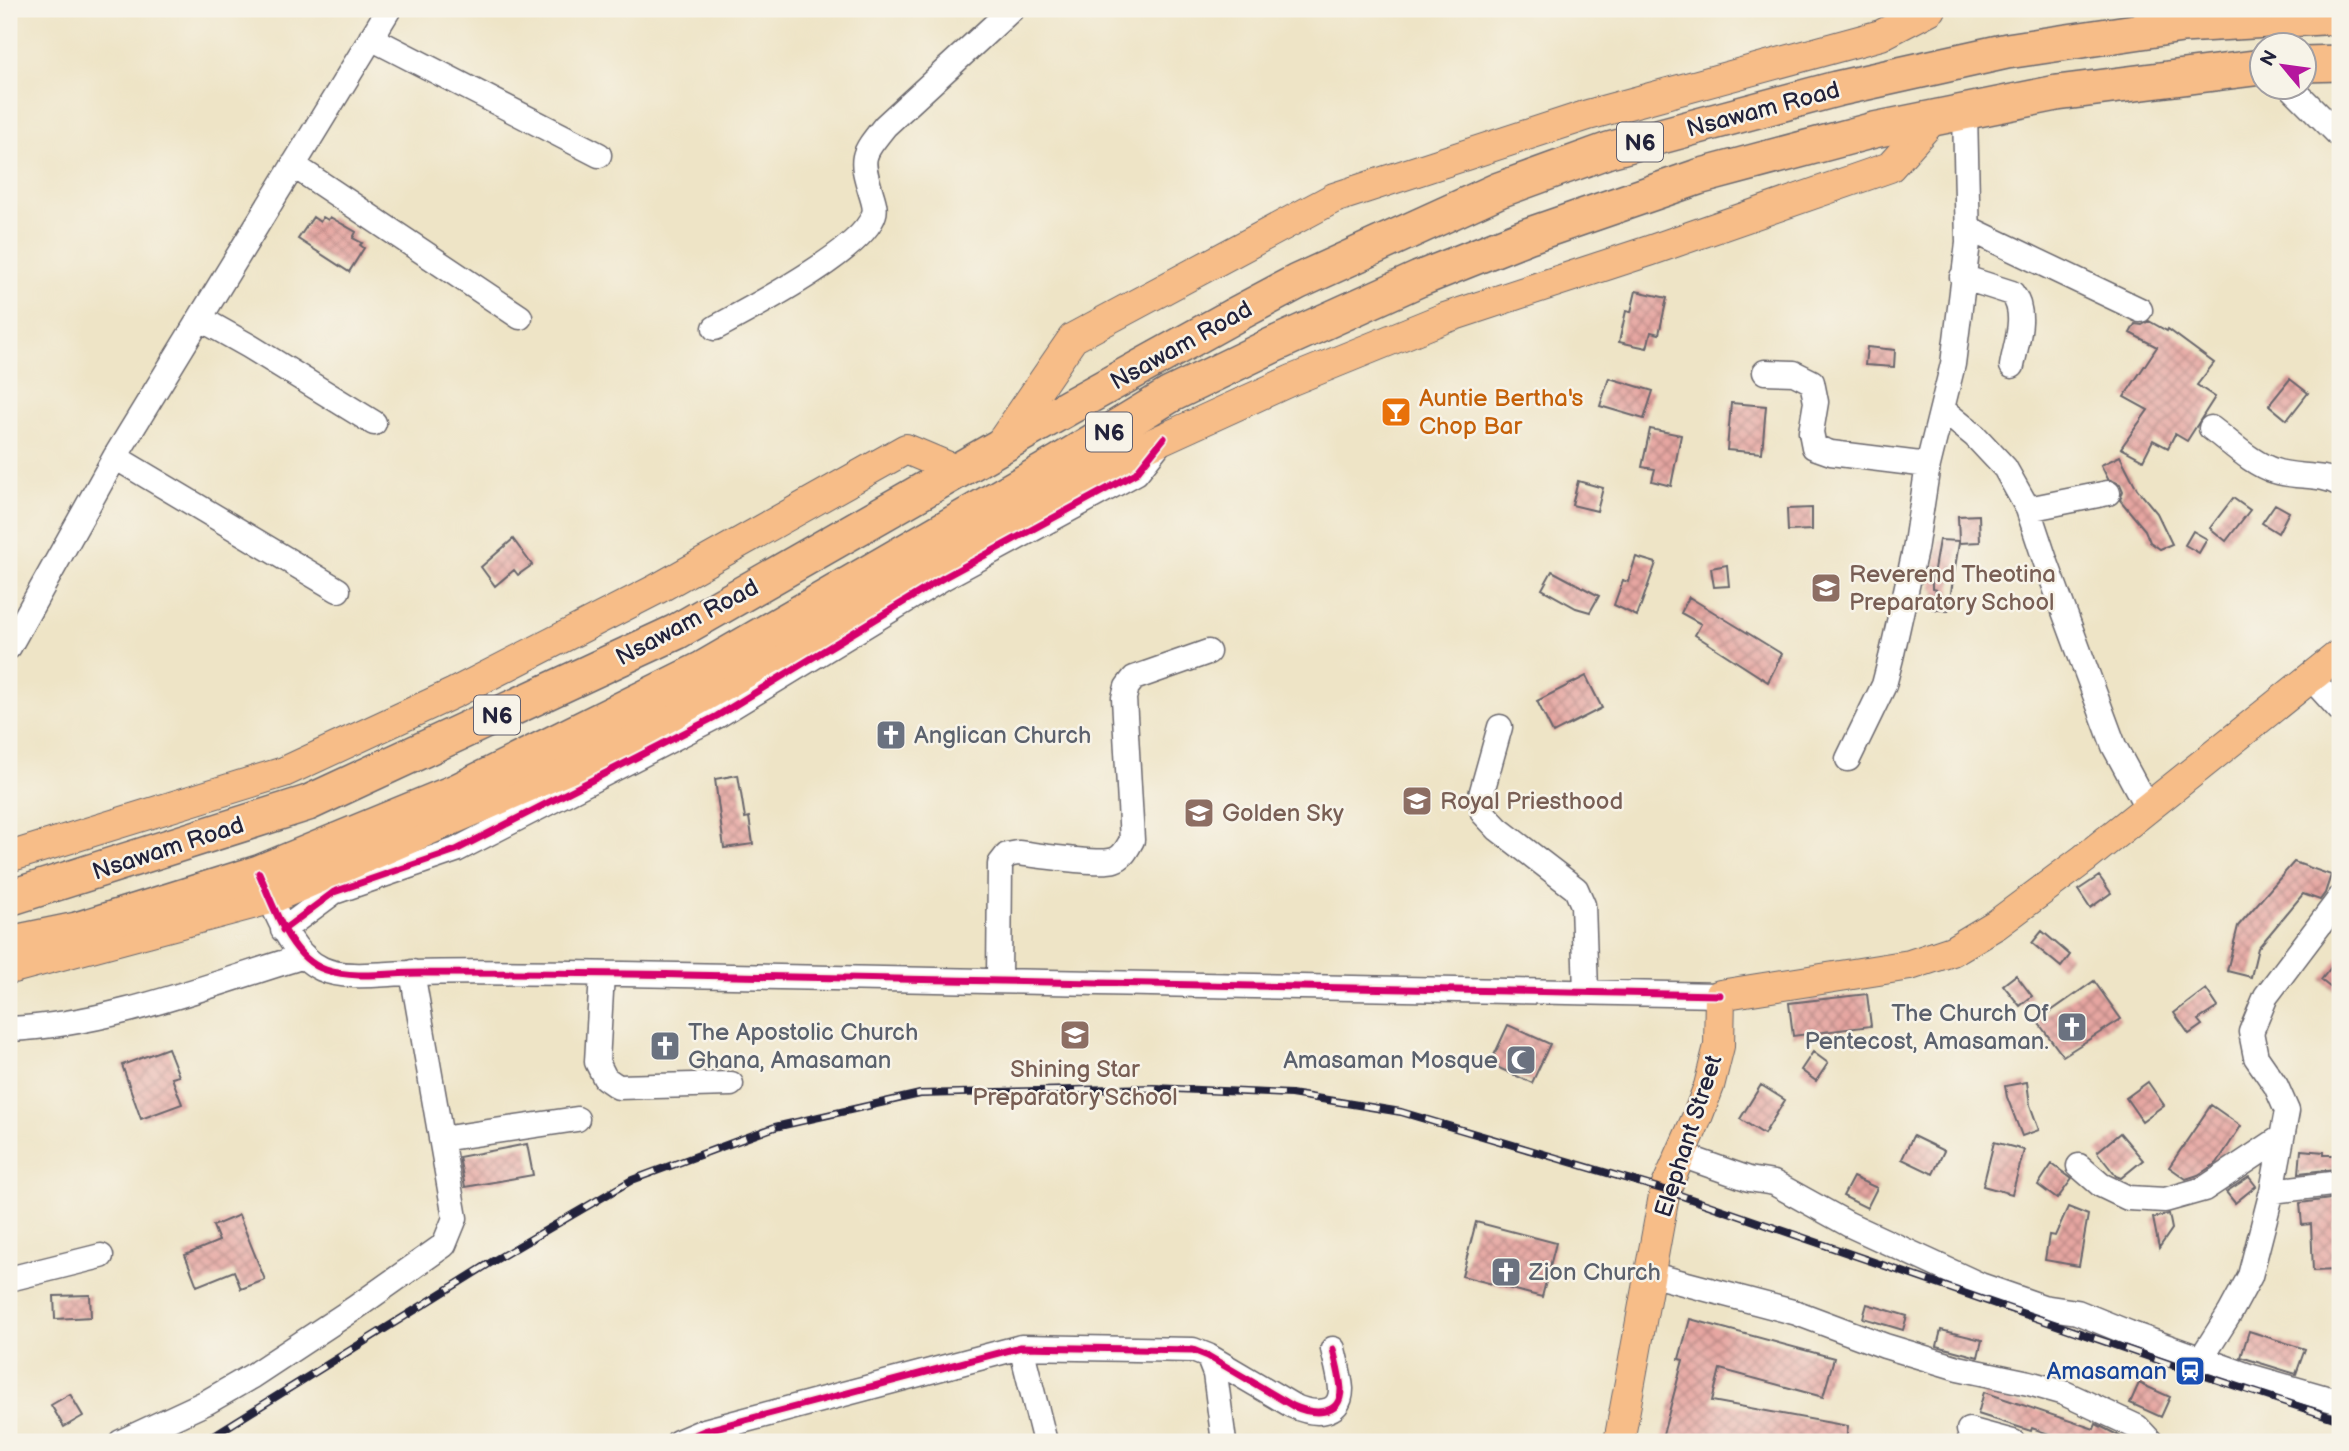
<svg xmlns="http://www.w3.org/2000/svg" width="2349" height="1451" viewBox="0 0 2349 1451" font-family="'Balsamiq Sans',sans-serif">
  <defs>
    <pattern id="building-cross-hatch" width="8" height="8" patternUnits="userSpaceOnUse" patternTransform="scale(1.75)"><rect width="8" height="8" fill="#e6a6a1"/><path d="M0 0l8 8M0 8l8-8" fill="none" stroke="#ba8784"/></pattern>
  </defs>
  <rect width="100%" height="100%" fill="#f7f3e8"/>
  <filter id="ink" filterUnits="userSpaceOnUse"><feTurbulence type="fractalNoise" baseFrequency=".0143" numOctaves="2"/><feDisplacementMap in="SourceGraphic" scale="14" xChannelSelector="R" yChannelSelector="G"/><feConvolveMatrix kernelMatrix="1 2 1 2 8 2 1 2 1" color-interpolation-filters="sRGB"/></filter>
  <filter id="wash" filterUnits="userSpaceOnUse"><feTurbulence type="fractalNoise" baseFrequency=".00686" numOctaves="4" result="noise"/><feDisplacementMap in="SourceGraphic" scale="28" xChannelSelector="R" yChannelSelector="G"/><feGaussianBlur stdDeviation="1.57" result="paint"/><feColorMatrix in="noise" values="0 0 0 0 0 0 0 0 0 0 0 0 0 0 0 0 0 1.4 0 .05"/><feComposite in="paint" operator="in"/></filter>
  <g filter="url(#wash)">
    <rect width="100%" height="100%" fill="#eee4c6"/>
    <g id="blocks">
      <path fill="url(#building-cross-hatch)" d="M313 217 320 222 323 217 328 220 330 217 356 232 353 238 362 243 360 245 364 248 349 272 298 239Z
        M1636 291 1667 298 1659 334 1651 332 1647 348 1619 342 1626 311 1631 312Z
        M2149 321 2167 331 2168 329 2214 363 2197 385 2215 397 2187 441 2175 434 2168 448 2153 440 2143 460 2121 448 2148 410 2124 397 2157 347 2130 333 2135 324 2142 325Z
        M1867 347 1895 350 1894 367 1865 365Z
        M1609 378 1653 391 1644 419 1600 406Z
        M2290 379 2308 393 2287 420 2269 405Z
        M1731 403 1766 406 1762 453 1727 450Z
        M1650 429 1681 435 1671 486 1652 481 1655 469 1642 467Z
        M2120 456 2137 489 2157 513 2172 544 2160 549 2150 542 2145 530 2120 500 2123 491 2120 484 2108 479 2101 465Z
        M1578 481 1603 488 1597 511 1572 505Z
        M2233 498 2250 510 2226 541 2210 528Z
        M2275 504 2289 512 2278 533 2262 523Z
        M1812 508V530L1788 531 1787 509Z
        M1979 515 1980 542 1959 543 1948 611 1933 609 1936 590 1932 589V581L1939 540 1959 541 1958 516Z
        M2193 531 2207 539 2199 553 2185 545Z
        M513 539 532 565 518 575 514 570 495 586 481 567Z
        M1636 557 1656 563 1637 616 1614 605 1623 580 1628 582Z
        M1727 565 1729 586 1714 587 1711 568Z
        M1552 571 1599 596 1590 612 1576 608 1542 589Z
        M1689 597 1782 654 1768 682 1695 635 1701 624 1681 613Z
        M1586 676 1602 708 1553 733 1537 701Z
        M738 775 745 818 749 817 753 844 724 848 715 779Z
        M2294 862 2331 875 2325 893 2320 900 2303 894 2258 948 2251 977 2227 971 2238 926Z
        M2099 876 2111 893 2090 908 2078 890Z
        M2042 931 2070 955 2061 967 2032 943Z
        M2340 956V995L2321 980Z
        M2016 975 2032 996 2020 1006 2003 985Z
        M2094 981 2121 1019 2063 1056 2037 1021Z
        M2206 989 2218 1007 2198 1020 2202 1025 2189 1034 2174 1013Z
        M1867 994 1871 1026 1793 1036 1789 1003Z
        M1508 1025 1550 1044 1532 1083 1490 1064Z
        M168 1048 179 1076 172 1078 182 1104 141 1119 122 1065Z
        M1813 1052 1828 1063 1816 1081 1801 1070Z
        M2027 1082 2030 1105 2039 1130 2022 1136 2007 1097 2005 1086Z
        M2148 1082 2164 1105 2142 1121 2126 1098Z
        M1761 1085 1785 1100 1764 1134 1740 1119Z
        M2211 1105 2241 1126 2217 1163 2198 1175 2186 1179 2169 1167Z
        M2120 1133 2143 1160 2121 1178 2116 1176 2097 1152Z
        M1913 1136 1944 1151 1933 1174 1902 1159Z
        M1994 1142 2024 1150 2012 1194 1983 1186Z
        M527 1144 533 1175 465 1187 459 1157Z
        M2301 1150 2324 1152V1155H2334L2335 1169 2299 1173Z
        M2052 1164 2072 1179 2057 1199 2038 1185Z
        M1853 1177 1877 1188 1867 1208 1843 1196Z
        M2249 1177 2256 1186 2235 1203 2226 1192Z
        M2338 1198 2340 1221 2334 1222 2337 1270 2313 1271 2311 1224 2302 1225 2300 1203Z
        M2068 1207 2088 1215 2079 1266 2045 1260 2049 1235 2055 1236Z
        M2169 1214 2172 1229 2159 1248 2153 1218Z
        M239 1215 265 1280 241 1289 234 1271 197 1286 185 1255 219 1241 213 1226Z
        M1476 1222 1556 1243 1542 1297 1462 1276Z
        M90 1295 91 1317 55 1319 54 1296Z
        M1867 1304 1907 1316 1903 1330 1863 1318Z
        M1690 1319 1834 1358 1823 1397 1720 1369 1712 1401 1848 1426 1846 1442H1661L1683 1360 1679 1359Z
        M1941 1330 1982 1340 1978 1357 1937 1346Z
        M2249 1331 2305 1349 2296 1374 2241 1357Z
        M2139 1383 2170 1397 2161 1417 2130 1403Z
        M1984 1392 2094 1429 2096 1424 2131 1442H2071L2032 1428 2031 1431 1978 1414Z
        M70 1394 83 1416 64 1427 51 1405Z"/>
    </g>
  </g>
  <g filter="url(#ink)">
    <use href="#blocks" fill-opacity="0" stroke="#69666c" stroke-width="2"/>
    <g fill="none" stroke-linecap="round" stroke-linejoin="round">
      <g stroke="#69666c" stroke-width="27">
        <path id="minor" d="M371 38 599 155
          M2292 88 2340 136
          M293 165 520 317
          M1968 228 2140 310
          M1962 277 2012 293C2028 313 2016 343 2012 366
          M201 319 249 346 374 423
          M715 328C750 309 864 250 874 214 876 208 873 200 871 193 860 157 861 156 885 126L1012 9
          M1765 372 1794 373 1812 382 1816 402 1811 432 1814 447 1831 453 1928 465
          M1943 410 1975 436 2005 468 2028 509 2045 560 2114 746 2148 809
          M2211 428C2230 442 2252 464 2275 471 2296 478 2321 473 2340 484
          M115 457 338 590
          M2028 509 2108 493
          M9 647 115 457 389 9
          M2310 677 2340 710
          M1500 727 1481 795 1483 813 1498 829 1576 889 1583 905 1586 991
          M1848 759 1884 685 1891 658 1915 550 1928 465 1953 364 1968 243 1965 112
          M264 884C277 914 290 954 322 969 346 980 386 973 412 973 483 971 553 973 624 974 989 978 1354 986 1720 995
          M283 930 334 892 456 850 717 716 943 578 1136 473 1163 439
          M602 974 597 1062 605 1078 618 1087 731 1084
          M999 979 1000 864 1007 855 1018 853C1037 855 1100 865 1114 860 1124 857 1127 848 1132 840L1124 698 1127 687 1134 678 1208 652
          M9 1029C109 1025 209 985 304 956
          M441 1139 577 1119
          M1681 1155 1749 1179 1774 1183 1848 1224 1980 1285 2043 1307 2077 1312 2129 1333 2249 1376 2340 1402
          M2079 1166 2101 1185 2128 1198 2165 1200 2204 1189 2282 1137
          M2272 1191 2340 1183
          M1649 1274 1797 1313 1885 1346 1958 1368 2029 1383 2064 1393 2137 1427 2151 1442
          M9 1279 101 1256
          M1021 1347 1045 1442
          M1208 1356 1215 1374 1224 1442
          M2201 1359 2230 1313 2250 1276 2272 1191 2287 1111 2276 1086 2256 1057 2251 1032 2266 996 2340 898
          M1969 1430 2013 1442
          M121 1442 207 1402 252 1376 355 1308 444 1245 455 1218 412 972
          M678 1442 704 1431 1021 1347 1193 1350 1208 1356 1293 1406C1311 1414 1341 1418 1341 1389 1340 1376 1336 1362 1333 1349"/>
      </g>
      <g stroke="#69666c" stroke-width="32">
        <path id="major" d="M998 447 1073 338 1334 198 1588 115 1881 35 1931 9
          M9 857 284 772 454 693 657 589 906 449 958 471
          M9 969 270 899 605 753 1123 457 1292 380 1442 319 1649 251 1890 167 1934 118
          M1619 1442 1665 1190 1696 1120 1709 1086 1719 1046 1720 995 1910 965 1952 951 1997 924 2084 859 2340 654"/>
      </g>
      <g stroke="#69666c" stroke-width="38">
        <path id="highway" d="M2304 64 2340 63
          M9 898 308 803 676 632 1069 407 1235 315 1297 282 1499 190 1609 150 1836 89 2007 51 2182 25 2340 16
          M9 944 77 930 259 873 458 791 703 669 1060 462 1170 395 1271 346 1419 279 1527 236 1698 177 1874 130 2057 93 2262 67"/>
      </g>
      <use href="#minor" stroke="#fff" stroke-width="24"/>
      <use href="#major" stroke="#f7bd88" stroke-width="30"/>
      <use href="#highway" stroke="#f7bd88" stroke-width="35"/>
      <g stroke="#22223b" stroke-width="8">
        <path id="rail" d="M203 1442 495 1260 632 1180 775 1127 920 1094 1153 1088 1291 1094 1401 1112 1665 1190 2190 1371 2340 1420"/>
      </g>
      <use href="#rail" stroke="#f7f3e8" stroke-width="5" stroke-dasharray="16" stroke-linecap="butt"/>
      <g stroke="#f7f3e8" stroke-width="11">
        <path id="cycleway" d="M259 873C273 905 290 959 326 970 357 980 393 972 425 973 511 973 597 973 684 975 1029 979 1374 986 1720 995
          M283 930 334 892 456 850 717 716 943 578 1136 473 1164 438
          M678 1442 704 1431 1021 1347 1193 1350 1208 1356 1293 1406C1311 1414 1341 1418 1341 1389 1340 1376 1336 1362 1333 1349"/>
      </g>
      <use href="#cycleway" stroke="#d6006c" stroke-width="7"/>
    </g>
  </g>
  <defs>
    <g id="bar-square" transform="scale(1.575)"><rect x="-9" y="-9" width="18" height="18" rx="4" fill="#e8710a" stroke="#f7f3e8"/><path d="M-6-5H6L.8 .8V4.5H3.5V6h-7V4.5H-.8V.8Z" fill="#fff"/></g>
    <g id="school-square" transform="scale(1.575)"><rect x="-9" y="-9" width="18" height="18" rx="4" fill="#8d6e63" stroke="#f7f3e8"/><path d="M0-5L7-2L0 1L-7-2ZM-4 1L0 2.5L4 1V4Q0 6-4 4Z" fill="#fff"/></g>
    <g id="church-square" transform="scale(1.575)"><rect x="-9" y="-9" width="18" height="18" rx="4" fill="#6b7280" stroke="#f7f3e8"/><path d="M-1.2-6h2.4v3.5h3.3v2.4h-3.3V6h-2.4V-.1h-3.3v-2.4h3.3Z" fill="#fff"/></g>
    <g id="mosque-square" transform="scale(1.575)"><rect x="-9" y="-9" width="18" height="18" rx="4" fill="#6b7280" stroke="#f7f3e8"/><path d="M3.5-4.9A6 6 0 1 0 3.5 4.9A5 5 0 1 1 3.5-4.9Z" fill="#fff"/></g>
    <g id="station-square" transform="scale(1.575)"><rect x="-9" y="-9" width="18" height="18" rx="4" fill="#1a4fb4" stroke="#f7f3e8"/><path d="M-3-6H3Q5-6 5-4V2Q5 4 3 4L4.5 6H3L1.5 4h-3L-3 6H-4.5L-3 4Q-5 4-5 2V-4Q-5-6-3-6ZM-3.5-4v3h7v-3ZM-3.5 1v1.5H-2V1ZM2 1v1.5H3.5V1Z" fill="#fff"/></g>
  </defs>
  <g fill-rule="evenodd">
    <use href="#bar-square" x="1396" y="412"/>
    <use href="#school-square" x="1826" y="588"/>
    <use href="#church-square" x="891" y="735"/>
    <use href="#school-square" x="1417" y="801"/>
    <use href="#school-square" x="1199" y="813"/>
    <use href="#church-square" x="2072" y="1027"/>
    <use href="#school-square" x="1075" y="1035"/>
    <use href="#church-square" x="665" y="1046"/>
    <use href="#mosque-square" x="1521" y="1060"/>
    <use href="#church-square" x="1506" y="1272"/>
    <use href="#station-square" x="2190" y="1371"/>
  </g>
  <g text-anchor="middle" stroke-width="5" stroke-linejoin="round" paint-order="stroke">
    <g fill="#f7f3e8" stroke="#62616f" stroke-width="2">
      <rect x="1617" y="122.5" width="46" height="39" rx="5"/>
      <rect x="1086" y="412.5" width="46" height="39" rx="5"/>
      <rect x="474" y="695.5" width="46" height="39" rx="5"/>
    </g>
    <g font-size="23" font-weight="bold" fill="#22223b">
      <text x="1640" y="150">N6</text>
      <text x="1109" y="440">N6</text>
      <text x="497" y="723">N6</text>
    </g>
    <g font-size="24" fill="#22223b" stroke="#f7f3e8">
      <text transform="translate(1763 109) rotate(-15)" y="8">Nsawam Road</text>
      <text transform="translate(1181 345) rotate(-29)" y="8">Nsawam Road</text>
      <text transform="translate(687 622) rotate(-28)" y="8">Nsawam Road</text>
      <text transform="translate(168 848) rotate(-18)" y="8">Nsawam Road</text>
      <text transform="translate(1688 1136) rotate(-72)" y="8">Elephant Street</text>
    </g>
    <g font-size="24" fill="#c56008" stroke="#f7f3e8" text-anchor="start">
      <text x="1419" y="406">Auntie Bertha's<tspan x="1419" dy="28">Chop Bar</tspan></text>
    </g>
    <g font-size="24" fill="#785e54" stroke="#f7f3e8" text-anchor="start">
      <text x="1849" y="582">Reverend Theotina<tspan x="1849" dy="28">Preparatory School</tspan></text>
      <text x="1440" y="809">Royal Priesthood</text>
      <text x="1222" y="821">Golden Sky</text>
      <text x="1075" y="1077" text-anchor="middle">Shining Star<tspan x="1075" dy="28">Preparatory School</tspan></text>
    </g>
    <g font-size="24" fill="#5b616d" stroke="#f7f3e8" text-anchor="start">
      <text x="914" y="743">Anglican Church</text>
      <text x="2049" y="1021" text-anchor="end">The Church Of<tspan x="2049" dy="28">Pentecost, Amasaman.</tspan></text>
      <text x="688" y="1040">The Apostolic Church<tspan x="688" dy="28">Ghana, Amasaman</tspan></text>
      <text x="1498" y="1068" text-anchor="end">Amasaman Mosque</text>
      <text x="1529" y="1280">Zion Church</text>
    </g>
    <g font-size="24" fill="#164399" stroke="#f7f3e8" text-anchor="end">
      <text x="2167" y="1379">Amasaman</text>
    </g>
  </g>
  <rect width="2349" height="1451" fill="none" stroke="#f7f3e8" stroke-width="35"/>
  <g transform="translate(2283 66) rotate(299)"><circle r="33" fill="#f7f3e8" stroke="#a29fa3" stroke-width="2"/>
  <path d="M0-5L12 26L0 18L-12 26Z" fill="#b5179e"/>
  <text y="-10" font-size="19" font-weight="bold" text-anchor="middle" fill="#22223b">N</text>
  </g>
</svg>
